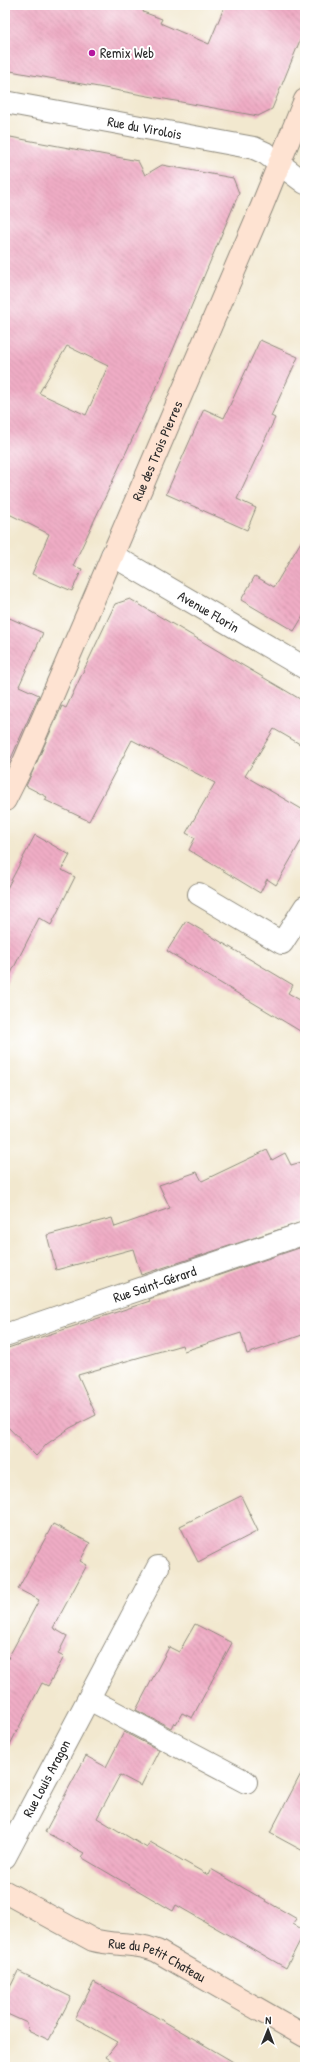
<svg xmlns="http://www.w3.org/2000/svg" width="310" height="2072" viewBox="0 0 310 2072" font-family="'Patrick Hand',sans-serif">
  <defs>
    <pattern id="building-back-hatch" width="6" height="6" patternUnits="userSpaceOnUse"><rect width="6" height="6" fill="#efacc5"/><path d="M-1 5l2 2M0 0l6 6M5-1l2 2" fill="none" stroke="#cd94a9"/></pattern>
  </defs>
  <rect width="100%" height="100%" fill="#fff"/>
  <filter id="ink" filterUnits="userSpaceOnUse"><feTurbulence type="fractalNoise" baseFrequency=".025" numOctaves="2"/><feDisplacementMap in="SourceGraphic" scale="8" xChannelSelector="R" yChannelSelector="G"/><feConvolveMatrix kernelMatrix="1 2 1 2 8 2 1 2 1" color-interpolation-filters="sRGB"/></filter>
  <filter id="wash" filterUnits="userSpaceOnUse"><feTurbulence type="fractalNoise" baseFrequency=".012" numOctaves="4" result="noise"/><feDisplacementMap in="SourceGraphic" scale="16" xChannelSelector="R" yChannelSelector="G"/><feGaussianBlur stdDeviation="0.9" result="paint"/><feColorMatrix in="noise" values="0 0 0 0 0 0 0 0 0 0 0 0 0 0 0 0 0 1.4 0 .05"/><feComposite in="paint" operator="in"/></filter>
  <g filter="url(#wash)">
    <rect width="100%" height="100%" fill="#f2e8cf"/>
    <g id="blocks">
      <path fill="url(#building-back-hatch)" fill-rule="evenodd" d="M5 5H146L143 12 162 19 160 23 209 44 225 5H305V28L272 109 258 116 5 70Z
        M5 136 138 161 145 175 162 165 233 178 239 193 165 369 73 566 82 569 72 591 32 574 49 534 5 512ZM67 346 108 366 86 415 39 393Z
        M260 340 298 357 271 416 275 418 237 499 256 508 247 530 166 494 204 409 224 418Z
        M305 535V613L294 631 241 600 255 576 274 587Z
        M130 599 305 702V747L274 729 245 776 305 811V834L276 885 267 879 260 893 189 850 195 838 186 833 215 783 132 740 89 821 45 800 47 797 26 786 62 706 66 708 115 604Z
        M5 616 43 633 19 686 39 695 5 772Z
        M35 835 70 855 62 870 75 877 51 925 39 918 5 985V892Z
        M186 921 293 985 288 993 305 1003V1034L167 951Z
        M267 1150 272 1160 285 1153 291 1165 305 1161V1221L141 1275 133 1249 56 1270 47 1235 112 1218 115 1227 170 1208 159 1185 197 1172 202 1181Z
        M305 1246V1334L247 1354 241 1333 184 1351 182 1345 78 1375 96 1415 70 1428 47 1444 36 1456 5 1424V1349L150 1301 149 1299Z
        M241 1496 258 1531 198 1562 180 1526Z
        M53 1524 90 1543 80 1561 87 1565 53 1628 67 1636 58 1654 64 1657 48 1686 42 1683 5 1754V1664L39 1600 18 1589Z
        M195 1624 232 1643 192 1718 182 1713 176 1724 174 1722 171 1728 136 1710 169 1647 179 1652Z
        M124 1732 159 1750 141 1786 120 1775 97 1818 147 1848 150 1842 208 1875 211 1869 297 1919 293 1924 305 1931 286 1968 176 1905 173 1911 81 1857 84 1853 45 1832 86 1756 106 1767Z
        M305 1766V1852L270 1833Z
        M18 1971 71 1997 49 2040 28 2030 27 2023 5 2013V1998Z
        M94 1982 143 2009 242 2067H120L106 2057 118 2042 75 2018Z"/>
    </g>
  </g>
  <g filter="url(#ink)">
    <use href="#blocks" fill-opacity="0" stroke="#8e8a7d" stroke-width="1"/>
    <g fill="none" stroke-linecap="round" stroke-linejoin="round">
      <g stroke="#8e8a7d" stroke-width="24">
        <g id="street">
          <path id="s1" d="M5 102 254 148 265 153 305 183"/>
          <path id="s2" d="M112 555 305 668"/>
          <path d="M199 894 282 943 305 907"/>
          <path id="s3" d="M5 1335 305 1233"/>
          <path d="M89 1699 246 1782"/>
          <path id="s4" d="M5 1857 158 1567"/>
        </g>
      </g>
      <g stroke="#8e8a7d" stroke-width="24">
        <g id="secondary">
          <path id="s5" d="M5 800 24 762 262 206 305 100"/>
          <path id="s6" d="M5 1892 93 1940C114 1946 137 1942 157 1951L305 2036"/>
        </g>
      </g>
      <use href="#street" stroke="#fff" stroke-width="22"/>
      <use href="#secondary" stroke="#fee3d2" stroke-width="22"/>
    </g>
  </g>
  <circle fill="#b5179e" stroke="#fff" stroke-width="1.5" cx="92" cy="53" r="4"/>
  <g text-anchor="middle" stroke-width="4" stroke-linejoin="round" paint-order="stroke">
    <g font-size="14" fill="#2b2b2b" stroke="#fff" text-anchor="start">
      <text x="100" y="58">Remix Web</text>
    </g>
    <g font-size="14" fill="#2b2b2b" stroke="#fff">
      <text dy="5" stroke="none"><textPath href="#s1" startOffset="142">Rue du Virolois</textPath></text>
      <text dy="5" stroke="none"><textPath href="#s5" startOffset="381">Rue des Trois Pierres</textPath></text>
      <text dy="5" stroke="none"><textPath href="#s2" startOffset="112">Avenue Florin</textPath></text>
      <text dy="5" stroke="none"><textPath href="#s3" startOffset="158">Rue Saint-Gérard</textPath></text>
      <text dy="5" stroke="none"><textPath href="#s4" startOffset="89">Rue Louis Aragon</textPath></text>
      <text dy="5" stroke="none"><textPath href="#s6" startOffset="168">Rue du Petit Chateau</textPath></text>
    </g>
  </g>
  <rect width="310" height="2072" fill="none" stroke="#fff" stroke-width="20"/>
  <g transform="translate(268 2030) rotate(1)" stroke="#ffffff" stroke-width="3" paint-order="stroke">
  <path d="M0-3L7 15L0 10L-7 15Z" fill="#2b2b2b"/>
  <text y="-6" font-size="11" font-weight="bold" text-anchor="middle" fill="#2b2b2b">N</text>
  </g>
</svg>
